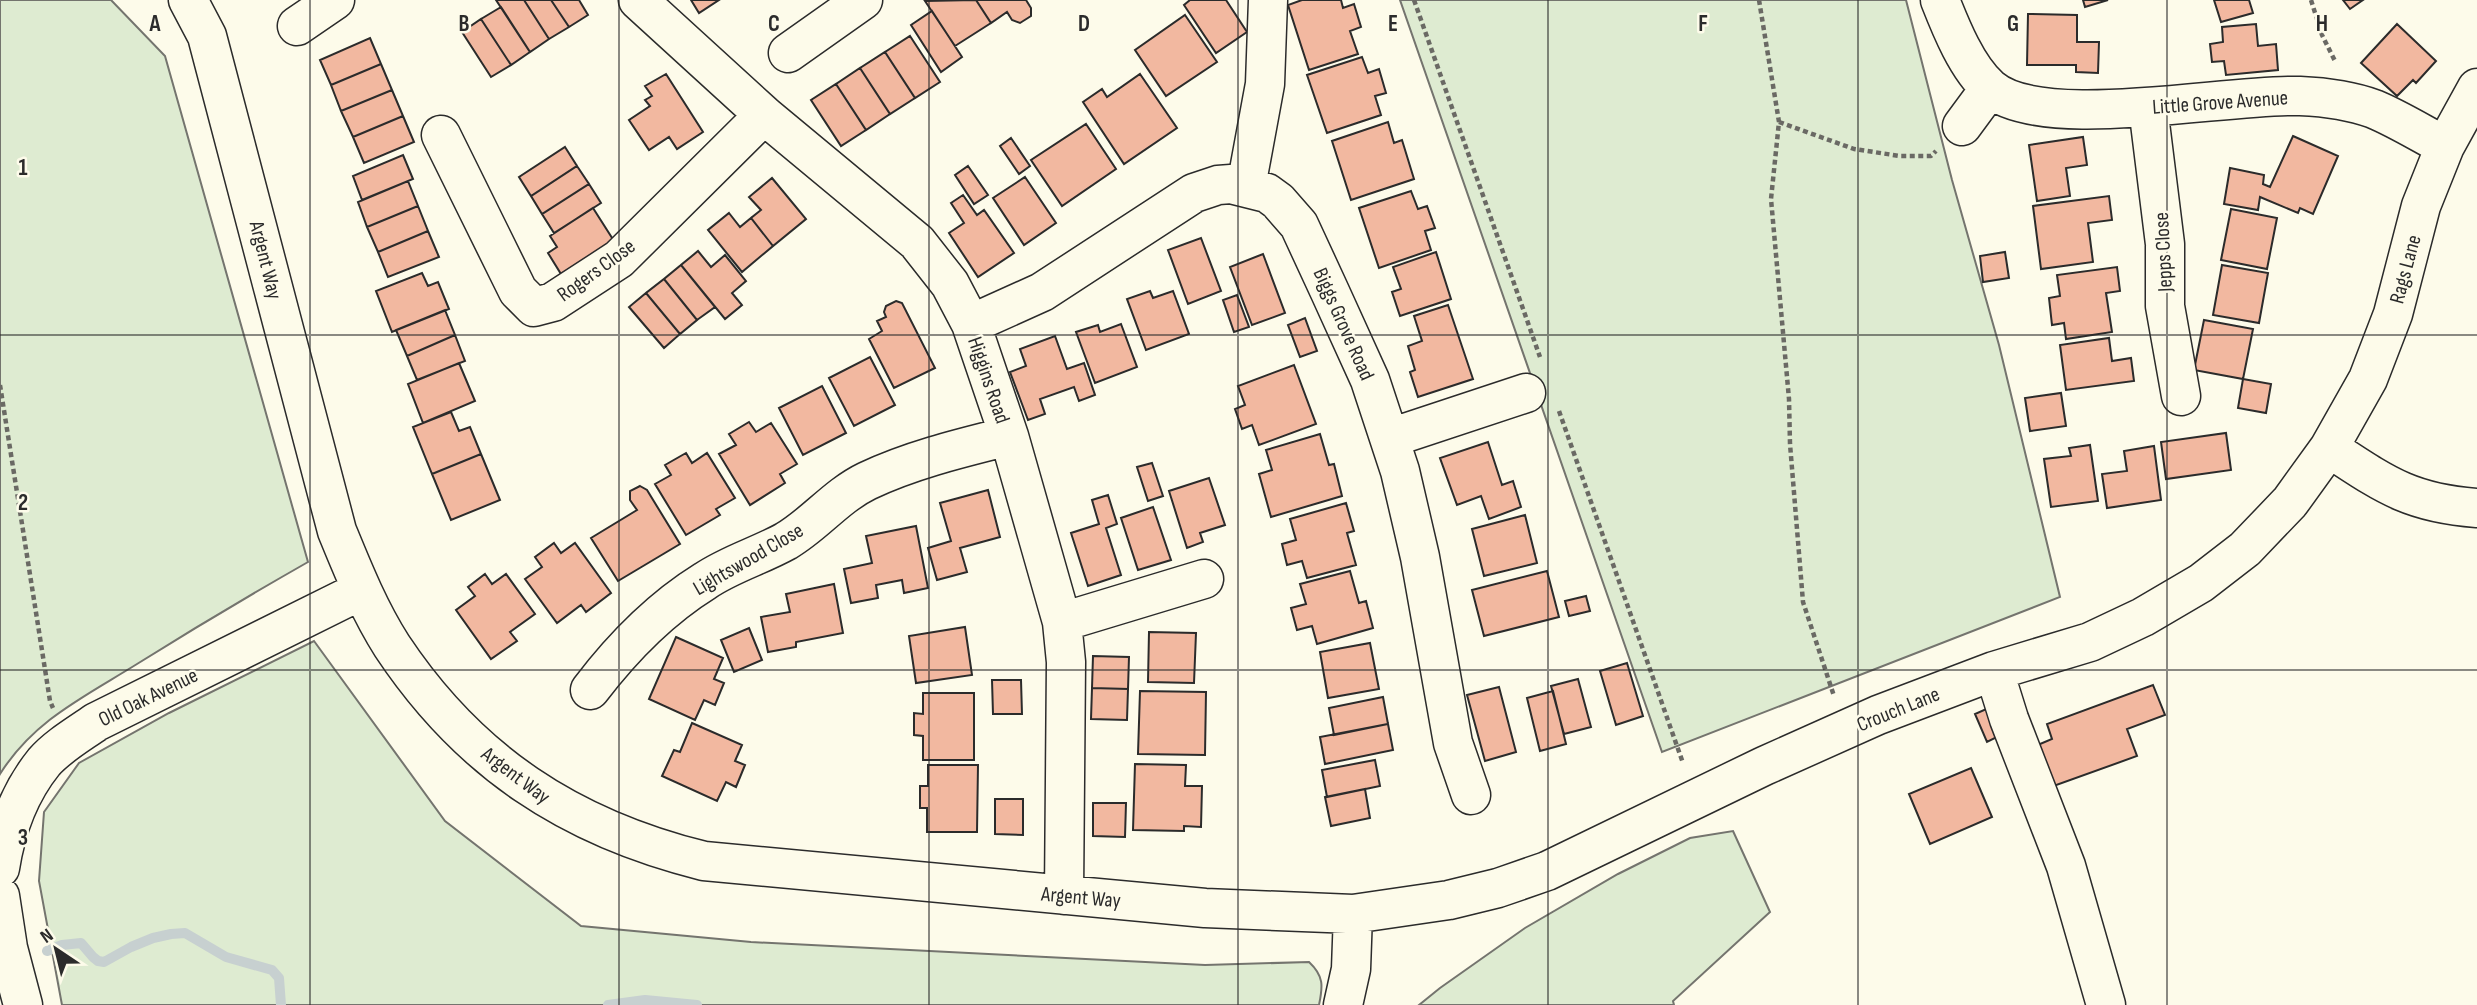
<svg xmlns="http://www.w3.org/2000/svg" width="2477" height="1005" viewBox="0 0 2477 1005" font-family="'Sofia Sans Condensed',sans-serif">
  <rect width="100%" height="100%" fill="#fdfbea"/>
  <path fill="#deebd1" stroke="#74746e" stroke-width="2" d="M0 0H111L165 56 308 562C250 595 193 629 137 664 84 697 34 720 0 774Z
    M1400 0H1906L1952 180 1999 345 2060 597 1662 752Z
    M314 641 445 821 581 926 751 942 1205 965 1309 962C1324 976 1323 986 1319 1005H62L39 881 44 812 79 763 169 713Z
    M1733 831 1770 912 1673 1001 1674 1005H1419L1440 988 1525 928 1618 874 1690 838Z"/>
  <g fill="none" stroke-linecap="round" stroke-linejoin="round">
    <path stroke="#c7d0d0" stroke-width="10" d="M47 951 62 945 81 943 93 957 98 961 104 962 131 947 153 938 171 934 185 933 226 957 272 970 279 978 281 1005
      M608 1005 645 1000 697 1005"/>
  </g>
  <path fill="#f2b8a0" stroke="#2b2b2b" stroke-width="2" d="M496 0H524L549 39 530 52Z
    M524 0H551L569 27 549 39Z
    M551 0H579L588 15 569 27Z
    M691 0H719L699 13Z
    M976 0H1026L1031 8V16L1020 23 1012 20 1007 12 991 23Z
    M976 0 991 23 955 46 925 1Z
    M1190 0H1226L1247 32 1216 53 1184 5Z
    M1302 0H1341L1343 8 1354 4 1361 27 1350 31 1358 54 1309 70 1288 5Z
    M2083 0H2108L2085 7Z
    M2214 0H2249L2253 13 2221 22Z
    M2343 0H2363L2350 9Z
    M501 7 530 52 511 65 481 19Z
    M932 11 962 57 941 72 911 25Z
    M2028 14 2077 15V42H2099L2098 73 2076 72V65H2027Z
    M1185 15 1217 62 1166 96 1135 50Z
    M481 19 511 65 491 77 462 32Z
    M2256 24 2258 46 2276 44 2278 70 2226 75 2224 61 2212 62 2210 44 2223 42 2222 27Z
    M2397 24 2436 61 2416 83 2413 80 2397 96 2361 63Z
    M910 36 940 82 915 98 885 52Z
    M370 38 381 64 331 85 320 60Z
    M885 52 915 98 890 114 860 68Z
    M1362 57 1368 73 1379 69 1386 93 1375 96 1381 115 1327 133 1307 75Z
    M381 64 392 90 341 111 331 85Z
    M860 68 890 114 866 130 836 84Z
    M666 74 703 132 677 149 669 137 649 150 629 120 650 106 645 100 652 96 645 86Z
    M1140 74 1177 128 1124 164 1083 102 1102 89 1107 97Z
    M836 84 866 130 841 146 811 100Z
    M392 90 403 116 353 137 341 111Z
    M403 116 414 142 364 163 353 137Z
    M1388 122 1394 143 1402 140 1414 179 1351 200 1332 141Z
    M1086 124 1116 169 1062 206 1031 160Z
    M2293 136 2338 156 2313 214 2300 208 2298 213 2260 197 2258 210 2224 204 2230 168 2264 175 2263 184 2270 187Z
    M2083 137 2087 165 2066 168 2070 196 2037 201 2029 145Z
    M1011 138 1030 166 1019 174 1000 146Z
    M565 147 577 166 531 196 519 177Z
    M403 155 413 179 362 200 353 176Z
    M577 166 589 184 542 214 531 196Z
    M968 166 988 195 974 204 955 175Z
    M1025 177 1056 223 1024 245 993 198Z
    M772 178 806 219 773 246 751 218 761 210 749 197Z
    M408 181 418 206 367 227 358 202Z
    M589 184 601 203 554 233 542 214Z
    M1411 191 1418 209 1427 206 1435 228 1425 231 1431 250 1379 268 1359 208Z
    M963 195 977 215 984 210 1014 253 978 277 949 233 964 223 951 203Z
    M2109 196 2112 220 2088 223 2093 262 2041 269 2033 206Z
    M418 206 428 231 378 252 367 227Z
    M593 208 614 241 561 274 548 253 557 247 550 236Z
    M2231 209 2277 218 2267 269 2221 260Z
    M729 213 740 227 751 218 773 246 742 272 708 230Z
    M428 231 439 257 388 277 378 252Z
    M1201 238 1221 291 1188 304 1168 250Z
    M698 251 711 267 725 255 746 281 732 293 742 305 725 319 681 265Z
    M1436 252 1451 299 1400 316 1392 292 1401 289 1393 267Z
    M2005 252 2009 278 1983 282 1980 256Z
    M1263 254 1285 313 1252 325 1230 267Z
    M681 265 715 307 697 320 664 279Z
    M2222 265 2268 273 2259 323 2213 315Z
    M2117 267 2120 291 2106 293 2112 332 2066 339 2064 323 2052 325 2049 298 2060 296 2057 275Z
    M422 273 428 286 438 282 449 309 392 332 376 291Z
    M664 279 697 320 680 334 646 293Z
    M1150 291 1153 298 1173 291 1189 334 1146 350 1127 299Z
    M646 293 680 334 664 348 629 307Z
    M1237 295 1249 327 1234 332 1223 300Z
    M896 301 902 303 935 368 894 388 869 339 882 331 877 321 886 317 884 312 886 306Z
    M1448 305 1473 379 1418 397 1410 372 1415 370 1408 346 1422 341 1414 316Z
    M445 310 455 335 407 356 396 330Z
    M1305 318 1317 351 1300 357 1288 325Z
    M2204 320 2253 329 2243 379 2194 370Z
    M1121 324 1137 367 1095 383 1076 332 1098 325 1100 332Z
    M455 335 465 361 417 380 407 356Z
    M1055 336 1067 369 1084 363 1095 395 1079 401 1074 387 1040 399 1045 414 1028 420 1010 372 1026 366 1020 349Z
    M2109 338 2112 361 2131 358 2134 381 2066 390 2060 345Z
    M870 357 895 405 854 426 829 378Z
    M459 363 475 401 423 423 408 384Z
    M1294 365 1316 424 1259 445 1252 425 1242 429 1235 409 1245 405 1238 386Z
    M2243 379 2271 384 2266 413 2238 408Z
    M822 386 846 433 803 455 779 408Z
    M2061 393 2066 426 2030 431 2025 398Z
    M451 412 459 431 470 427 481 454 432 474 413 427Z
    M749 422 756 432 771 423 797 464 780 474 785 483 750 505 719 454 736 445 729 434Z
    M2226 433 2231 470 2166 479 2161 442Z
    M1320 434 1329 465 1334 464 1342 496 1271 517 1259 474 1272 470 1266 450Z
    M1488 442 1502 485 1513 481 1521 507 1489 519 1481 496 1457 505 1440 458Z
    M2090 445 2098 501 2051 507 2044 459 2071 456 2069 448Z
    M2154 446 2161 500 2107 508 2102 474 2127 471 2124 451Z
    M686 453 692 463 707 453 735 498 716 509 720 515 686 535 655 484 671 475 665 465Z
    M481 454 500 500 451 520 432 474Z
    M1152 463 1163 496 1148 501 1137 467Z
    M1209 478 1225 525 1200 533 1203 542 1187 548 1169 491Z
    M640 486 647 490 680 544 618 581 591 538 637 510 630 500V491Z
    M988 490 1000 537 960 548 967 572 937 580 928 548 951 541 940 503Z
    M1108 495 1117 524 1106 528 1121 575 1088 586 1071 533 1099 524 1092 500Z
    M1346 503 1354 531 1347 533 1356 565 1307 578 1302 561 1287 565 1282 544 1296 540 1290 519Z
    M1153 507 1171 560 1138 570 1121 518Z
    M1525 515 1537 563 1484 576 1472 529Z
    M916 526 928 588 904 593 902 580 876 585 878 598 851 603 844 569 872 563 866 536Z
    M554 543 561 553 575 543 611 593 586 612 581 605 557 623 525 579 542 567 535 557Z
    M1350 571 1359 603 1366 601 1373 628 1317 644 1312 626 1297 630 1291 608 1306 604 1300 584Z
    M1547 571 1559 617 1484 636 1472 590Z
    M485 574 492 584 506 574 535 614 510 632 517 641 491 659 456 610 475 596 468 587Z
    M834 584 843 633 796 642V647L768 652 761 617 790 612 786 594Z
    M1586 596 1590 611 1569 616 1565 601Z
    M965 627 972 675 916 683 909 636Z
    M749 628 762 660 734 672 721 640Z
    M1149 632 1196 633 1194 683 1148 682Z
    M676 637 723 658 714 679 724 683 715 705 704 700 695 720 649 699Z
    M1370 643 1379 689 1328 698 1320 652Z
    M1093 656 1129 657 1128 689 1092 688Z
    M1627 663 1643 716 1616 725 1600 671Z
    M1578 679 1591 727 1564 734 1551 686Z
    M992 680H1021L1022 714H993Z
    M2153 685 2165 715 2127 729 2137 756 2048 788 2033 747 2052 739 2047 724Z
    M1499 687 1516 752 1485 761 1467 695Z
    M1092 688 1128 689 1127 720 1091 719Z
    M1140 691 1206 692 1205 755 1138 754Z
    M1553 691 1566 744 1540 751 1527 698Z
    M923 693H974V760H923V736L914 735V713L923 714Z
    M1383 697 1388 724 1334 735 1329 708Z
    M1993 706 2005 733 1987 742 1975 714Z
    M692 723 742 745 735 761 745 765 736 787 726 782 717 801 662 776 674 750 680 752Z
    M1388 724 1393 750 1325 764 1320 737Z
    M1375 760 1380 786 1327 797 1322 770Z
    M1135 764 1186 765 1185 786H1202L1201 827 1184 826V831L1133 830Z
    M928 765H978L977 832H927V808H920V786H928Z
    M1971 768 1992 817 1930 844 1909 794Z
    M1365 789 1370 818 1331 826 1325 797Z
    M995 799H1023V835L995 834Z
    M1093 803H1126L1125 837 1093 836Z"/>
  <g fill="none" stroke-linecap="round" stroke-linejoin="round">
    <g stroke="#2b2b2b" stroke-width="41">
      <path id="minor" d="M188 0 207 36 337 531C353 570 369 610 392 646 469 762 570 828 704 861L1205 908 1353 914 1449 900 1498 888 1547 871 1764 766 1878 715 1994 671 2090 642 2143 617 2201 583 2245 549 2290 502 2329 448 2368 379 2393 314 2421 206 2445 146 2477 88
        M638 0 764 115 917 242 950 284 971 324 1009 436 1062 622 1066 662 1064 895
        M1940 0C1951 28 1967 68 1990 88 2042 133 2229 93 2300 96 2324 97 2352 101 2374 109 2398 119 2422 134 2445 146
        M297 26 335 0
        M788 53 863 0
        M2148 107 2165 244V306L2181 396
        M1962 126 1990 88
        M441 135 518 291 534 307 553 302 619 259 764 115
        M1246 187 1265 84 1268 0
        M971 324 1042 292 1194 193 1218 185 1231 184 1267 193 1278 201 1299 225 1330 292 1370 380 1400 471 1420 557 1453 743 1471 795
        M1390 438 1526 393
        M2329 448C2384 484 2409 503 2477 508
        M1062 622 1204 579
        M1994 671 2009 719 2066 866 2106 1005
        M590 690C622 648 660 609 705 581 730 564 759 556 786 541 815 524 836 496 867 481 911 460 961 448 1009 436
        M0 868C6 829 19 793 44 762 58 746 79 734 96 722L362 590
        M0 896 8 948 23 1005
        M1343 1005 1351 969 1353 914"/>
    </g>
    <path stroke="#6a6964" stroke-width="4.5" stroke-dasharray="5 3.5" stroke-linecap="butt" d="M1414 0 1540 357
      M1759 0 1779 122 1771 199 1789 399 1790 444 1803 602 1834 696
      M2311 0 2322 35 2335 61
      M1779 122 1854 149 1900 156H1931L1936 151
      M0 385 50 701 53 708
      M1559 411 1683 763"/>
    <use href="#minor" stroke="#fdfbea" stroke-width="38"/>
  </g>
  <path fill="none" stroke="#2b2b2b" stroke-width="2" stroke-opacity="0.55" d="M310 0V1005M619 0V1005M929 0V1005M1238 0V1005M1548 0V1005M1858 0V1005M2167 0V1005M0 335H2477M0 670H2477"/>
  <g text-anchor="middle" stroke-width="5" stroke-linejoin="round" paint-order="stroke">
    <g font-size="21" fill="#2b2b2b" stroke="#fdfbea">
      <text transform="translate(2220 102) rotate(-4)" y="7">Little Grove Avenue</text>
      <text transform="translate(2163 252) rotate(-93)" y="7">Jepps Close</text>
      <text transform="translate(266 260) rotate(76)" y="7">Argent Way</text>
      <text transform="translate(2405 269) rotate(-75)" y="7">Rags Lane</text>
      <text transform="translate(596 270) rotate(-36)" y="7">Rogers Close</text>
      <text transform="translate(1344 324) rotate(66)" y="7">Biggs Grove Road</text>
      <text transform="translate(989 380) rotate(71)" y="7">Higgins Road</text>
      <text transform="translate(748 559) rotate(-30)" y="7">Lightswood Close</text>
      <text transform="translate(148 697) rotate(-26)" y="7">Old Oak Avenue</text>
      <text transform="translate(1898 709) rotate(-22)" y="7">Crouch Lane</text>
      <text transform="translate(516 775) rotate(37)" y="7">Argent Way</text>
      <text transform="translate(1081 897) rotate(5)" y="7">Argent Way</text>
    </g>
  </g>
  <g font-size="23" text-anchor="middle" font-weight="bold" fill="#2b2b2b" stroke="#fdfbea" stroke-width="5" stroke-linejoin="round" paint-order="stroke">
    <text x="155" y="31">A</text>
    <text x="464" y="31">B</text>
    <text x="774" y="31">C</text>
    <text x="1084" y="31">D</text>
    <text x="1393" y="31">E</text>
    <text x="1703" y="31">F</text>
    <text x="2013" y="31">G</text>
    <text x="2322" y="31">H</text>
    <text x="23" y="175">1</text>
    <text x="23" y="510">2</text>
    <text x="23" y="845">3</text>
  </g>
  <g transform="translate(56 949) rotate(325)" stroke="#fdfbea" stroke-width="5" paint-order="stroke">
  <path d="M0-5L12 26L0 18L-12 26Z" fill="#2b2b2b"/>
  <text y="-10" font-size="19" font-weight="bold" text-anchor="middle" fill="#2b2b2b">N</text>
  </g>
</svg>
